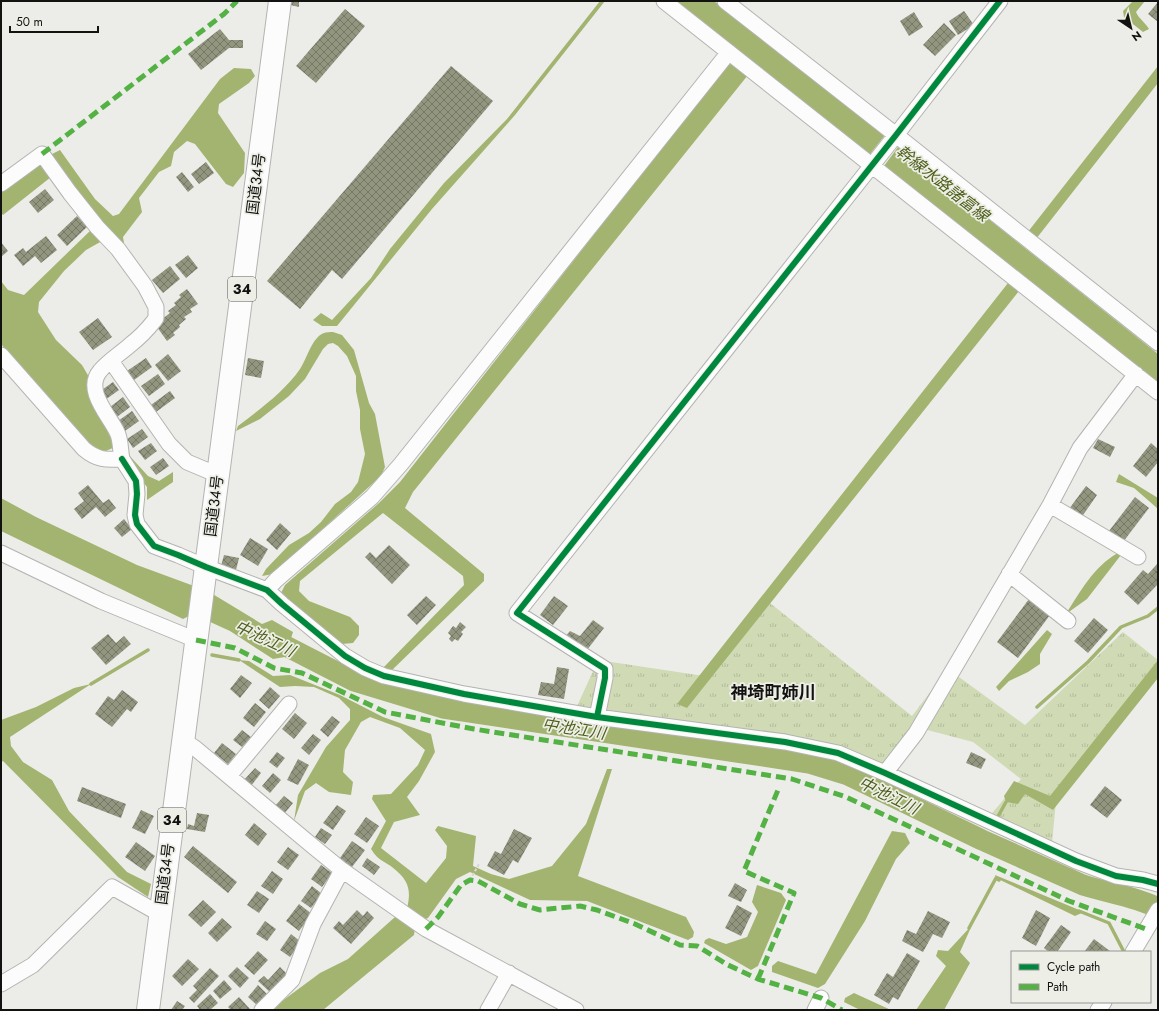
<svg xmlns="http://www.w3.org/2000/svg" width="1159" height="1011" viewBox="0 0 1159 1011" font-family="Jost,'Noto Sans JP',sans-serif">
  <defs>
    <pattern id="grass-tufts" width="24" height="20" patternUnits="userSpaceOnUse"><rect width="24" height="20" fill="#d0dbb6"/><path d="M3 7l-1-3M5 7V3M7 7l1-3M15 17l-1-3M17 17v-4M19 17l1-3" fill="none" stroke="#b2bb9b"/></pattern>
    <pattern id="building-cross-hatch" width="8" height="8" patternUnits="userSpaceOnUse"><rect width="8" height="8" fill="#92967f"/><path d="M0 0l8 8M0 8l8-8" fill="none" stroke="#767967"/></pattern>
  </defs>
  <rect width="100%" height="100%" fill="#ecede9"/>
  <path fill="url(#grass-tufts)" d="M770 603 912 716 948 669 1025 725 1123 632 1158 660V668L1056 801 1051 854 982 825 1021 779 973 742 912 726 875 774 834 755 573 715 598 660 711 677Z"/>
  <path fill="#a3b470" d="M600 1H605L515 115 432 209 337 326H322L313 320 321 313 332 320 371 278 390 249 444 183 507 119Z
    M676 1H714L885 135 870 154Z
    M1133 1H1145L1136 12C1139 19 1145 22 1149 29L1143 32 1124 17 1123 11Z
    M730 61 748 75 413 492 405 508 484 574V581L390 672 382 669 464 585 463 576 383 513 300 581 299 591 309 601 350 617 359 626V635L353 643 342 644 287 600 281 593 285 585 379 503 400 482Z
    M1158 66V83L1036 239 1027 233Z
    M234 68 251 69 255 76 249 83 219 104 218 113 245 153 244 173 233 187 226 184 195 144 187 141 174 152 171 166 159 172 139 198 142 212 123 237 125 249 87 207 50 155 60 150 95 199 113 216 119 214 220 79Z
    M898 147 1158 354V384L884 166Z
    M41 164 51 177 3 215 1 213V193Z
    M92 229 102 241 86 250 64 271 39 302 38 312 56 340 82 365 89 377 91 397 115 447 106 451 94 450 1 344V281L8 290 24 295Z
    M1008 283 1019 291 687 708 677 704Z
    M333 332 342 335 354 350 369 403 375 414 385 467 381 476 273 574 262 576 266 569 289 545 309 533 321 522 335 504 351 492 358 482 365 454 360 429V410L356 391V376L347 356 338 346 333 343 328 344 323 349 305 379 289 396 260 419 236 431 238 426C260 409 284 392 300 369 307 359 312 337 324 333 326 332 330 332 333 332Z
    M128 454 148 476 159 481 173 472V482L147 500V487L128 463Z
    M1119 474 1158 498V513L1157 508 1134 488 1116 482Z
    M1 498 36 517 137 565 194 586 193 614 183 619 1 531Z
    M1118 553 1121 555 1087 599 1066 614C1080 592 1094 566 1118 553Z
    M211 593 262 624 272 620 293 632 285 657 273 659 230 631 208 621Z
    M1047 630 1052 634 1040 654V664L1028 672 1009 681 999 691 996 687Z
    M239 660 249 661 273 676 290 675 340 695 383 717 431 734 435 752 419 781 407 797 420 815 394 822 381 848 426 883 446 858 447 846 435 830 438 826 476 836 473 866 491 874 509 879 552 866 586 824 607 769H612L578 876 686 917 694 932 693 937 688 940 587 901 530 900 470 872 456 879 428 918 419 922 415 928 414 935 323 1010H270L320 973 348 959 395 917 405 919C410 895 414 884 392 867 381 859 379 861 371 849L386 821 372 799 373 795 391 794 418 765 425 750 400 728 370 717 361 722 345 750 343 772 353 782 351 795 329 792 316 783 305 791 294 821 298 795 326 747 350 720V709L339 698 314 687 295 686 280 687Z
    M1158 660V678L1053 810 1025 794 1018 804 1006 802 1004 796 1014 781 1050 796Z
    M91 684 10 737 11 746 23 762 52 780 69 811 127 872 151 884 148 897 118 877 3 761 1 762V720L36 707 74 688Z
    M892 831 905 833 910 843 896 859 865 921 825 984 818 988 772 972V966L778 961 816 974Z
    M995 875 1084 912 1075 916 996 878Z
    M757 885 781 893 786 900 758 966 751 970 704 943 705 940 709 938 726 944 747 937 758 912 752 902Z
    M972 925 960 952 970 963 944 1010H916L946 966 936 956 938 950 948 951Z
    M854 993 891 1010H860L844 1002 845 998Z"/>
  <g fill="none" stroke-linecap="round" stroke-linejoin="round">
    <path stroke="#a3b470" stroke-width="3.5" d="M212 655 239 660
      M91 684 148 650
      M1037 707 1088 662 1121 627 1148 616 1158 608
      M996 820 1006 802
      M1079 911 1109 923 1124 952
      M969 928 996 878 999 880"/>
    <path stroke="#a3b470" stroke-width="21" d="M261 635 278 642 354 681 443 708 809 763 848 775 982 840 1083 885C1108 893 1134 896 1158 908"/>
  </g>
  <path fill="url(#building-cross-hatch)" d="M291 1H299V7L290 5Z
    M1158 2V22L1148 14Z
    M345 9 365 26 316 83 296 66Z
    M964 11 974 25 958 35 949 21Z
    M914 12 923 27 909 36 900 21Z
    M944 23 956 35 935 56 923 45Z
    M220 29 229 40H243V48H229L201 70 188 54Z
    M451 66 493 101 342 279 332 270 300 309 267 281Z
    M206 162 214 173 199 184 191 174Z
    M182 172 194 187 188 192 176 177Z
    M45 189 54 200 38 213 29 202Z
    M77 216 87 227 67 246 57 235Z
    M46 236 57 250 41 263 35 256 23 266 14 255 23 248 26 252Z
    M1 242 8 251 1 257Z
    M188 255 198 268 186 278 175 265Z
    M170 266 180 279 163 293 152 280Z
    M187 289 198 304 190 309 192 312 184 317 186 319 179 325 180 327 173 333 175 335 167 341 157 327 164 321 162 319 170 313 168 311 176 305 174 303 181 297 179 295Z
    M98 318 112 337 93 350 79 332Z
    M168 354 181 371 168 381 155 365Z
    M146 358 152 367 134 380 127 371Z
    M248 358 264 361 261 378 245 375Z
    M158 374 165 384 149 396 141 386Z
    M113 382 119 390 105 400 99 392Z
    M170 391 175 398 156 412 151 405Z
    M123 397 130 407 117 417 110 407Z
    M132 411 139 421 125 431 118 421Z
    M142 429 148 437 133 448 127 439Z
    M1098 439 1115 447 1110 457 1093 448Z
    M151 443 157 451 145 460 138 451Z
    M1151 443 1158 449V462L1146 477 1133 466Z
    M163 458 169 466 156 475 150 467Z
    M88 485 103 503 109 499 116 508 105 517 96 507 82 519 74 509 84 501 78 493Z
    M1086 486 1097 495 1081 518 1069 509Z
    M1135 497 1149 508 1123 542 1109 531Z
    M124 519 132 529 122 537 114 528Z
    M280 523 291 533 277 550 266 540Z
    M250 538 268 549 258 566 240 555Z
    M389 545 410 565 392 584 365 557 370 552 376 558Z
    M224 555 239 558 236 570 221 566Z
    M1158 563V584L1138 605 1124 592 1143 570 1148 574Z
    M426 596 436 605 417 625 407 615Z
    M554 596 568 606 553 625 540 615Z
    M1029 599 1050 615 1018 658 997 642Z
    M1094 618 1108 630 1088 653 1074 641Z
    M593 620 604 628 587 650 564 638 570 631 580 636Z
    M460 622 466 627 461 632 463 634 458 641 455 639 452 642 449 639 451 636 448 633 453 626 456 628Z
    M108 634 116 643 124 636 131 644 106 665 91 648Z
    M557 667 569 669 564 699 538 695 541 682 554 684Z
    M241 675 252 683 240 698 230 689Z
    M270 687 280 696 269 709 259 700Z
    M122 690 138 702 131 712 127 709 112 727 95 714 108 696 114 700Z
    M255 703 266 712 254 727 243 718Z
    M295 713 307 723 294 739 282 729Z
    M332 716 340 722 328 737 320 730Z
    M242 730 251 737 242 747 233 740Z
    M313 734 321 740 309 755 301 748Z
    M222 743 236 754 228 764 214 753Z
    M277 752 285 758 277 768 269 762Z
    M971 752 986 759 981 769 966 763Z
    M298 759 309 765 298 785 287 780Z
    M255 768 261 773 251 786 244 780Z
    M273 773 281 780 270 793 262 786Z
    M1105 786 1122 800 1107 818 1090 805Z
    M82 787 126 804 121 818 77 801Z
    M284 796 293 803 284 814 275 806Z
    M337 805 346 811 333 830 323 823Z
    M141 810 154 816 145 834 132 828Z
    M197 813 209 815 205 832 187 829 188 824 194 826Z
    M366 817 379 826 367 843 354 834Z
    M254 823 267 834 258 846 245 835Z
    M321 828 332 835 325 844 315 837Z
    M514 829 532 838 518 863 513 860 504 875 487 866 495 851 501 854Z
    M352 841 365 850 352 867 340 858Z
    M136 842 155 856 145 871 125 857Z
    M193 846 237 882 228 893 184 857Z
    M288 847 299 855 288 870 277 862Z
    M367 858 380 867 374 875 362 866Z
    M321 865 332 873 322 887 311 879Z
    M272 871 283 879 273 894 261 886Z
    M735 883 747 890 741 902 728 896Z
    M312 886 322 894 311 908 301 901Z
    M257 891 269 899 259 913 247 905Z
    M203 900 216 912 201 927 188 915Z
    M299 904 312 914 299 931 286 921Z
    M737 905 752 913 741 936 725 928Z
    M357 910 363 916 367 911 374 918 351 944 333 928 339 921 343 925Z
    M1036 910 1050 918 1036 946 1022 938Z
    M928 911 950 922 942 938 933 934 923 952 902 941 907 930 916 934Z
    M222 918 232 927 217 942 208 933Z
    M265 921 276 929 267 941 256 934Z
    M1061 925 1071 932 1057 952H1049L1044 948Z
    M291 934 301 942 290 957 280 950Z
    M1094 939 1110 951 1109 952H1084Z
    M258 951 268 960 254 975 244 966Z
    M907 953 920 961 898 1000 893 997 889 1004 874 995 887 973 893 977Z
    M188 959 199 969 182 986 172 976Z
    M237 967 249 978 240 988 228 976Z
    M280 967 289 976 272 994 258 981 264 976 268 980Z
    M210 968 219 976 194 1003 189 998 197 990 193 986Z
    M224 980 232 989 220 999 213 991Z
    M258 985 269 996 259 1007 248 997Z
    M210 994 218 1003 210 1010H200L197 1006Z
    M239 997 250 1009 249 1010H231L228 1007Z
    M177 1001 185 1006 182 1010H171Z"/>
  <g fill="none" stroke-linecap="round" stroke-linejoin="round">
    <g stroke="#b3b4b1" stroke-width="17">
      <path id="minor" d="M664 1 1158 392
        M725 1 896 135 1158 343
        M1 184 42 154 70 193 97 227 118 249 145 286 156 307V318L154 321C147 330 139 338 130 345 120 354 108 361 100 371 84 390 109 415 117 432 121 440 120 450 122 459 106 460 97 460 84 449L1 355
        M111 361 169 444 187 462 218 475
        M122 459 136 481 137 494 135 515 137 524 154 546 178 555 206 567 267 590 282 604 345 656 365 668 384 676 464 694 597 717 785 742 838 753 885 773 1076 861 1116 876 1143 880 1158 884
        M1050 505 1138 557
        M1 553 101 601 196 640
        M1009 574 1068 621
        M267 590 276 580 372 497 401 464 729 52
        M597 717 605 678V669L517 613 896 135 1000 1
        M183 740 195 748 315 848 342 870 426 929 576 1010
        M885 773 916 733 1050 505 1080 448 1136 374
        M229 776 289 704
        M1133 952 1158 910
        M1 984 33 965 112 887 160 914
        M262 1010 292 980 313 924 342 870
        M488 1010 509 973
        M815 1010 821 998
        M1098 1010 1104 1002"/>
    </g>
    <g stroke="#b3b4b1" stroke-width="24">
      <path id="highway" d="M148 1010 280 1"/>
    </g>
    <path stroke="#d6d6d5" stroke-width="2" stroke-dasharray="3 2" stroke-linecap="butt" d="M470 880 479 864"/>
    <use href="#minor" stroke="#fcfcfc" stroke-width="15"/>
    <use href="#highway" stroke="#fcfcfc" stroke-width="22"/>
    <path stroke="#54b144" stroke-width="5" stroke-dasharray="10 5" stroke-linecap="butt" d="M42 154 224 14 237 1
      M196 640 235 648 274 668 302 673 385 712 474 729 792 779 846 797 1069 901 1146 929
      M426 929 438 917 461 885 470 880 478 881 520 904 540 910 580 906 597 910 635 924 680 945 697 946 728 965 758 979 821 998 842 1010
      M758 979 794 893 744 871 778 790"/>
    <g stroke="#edefe7" stroke-width="8">
      <path id="cycleway" d="M122 459 136 481 137 494 135 515 137 524 154 546 178 555 206 567 267 590 282 604 345 656 365 668 384 676 464 694 597 717 785 742 838 753 885 773 1076 861 1116 876 1143 880 1158 884
        M597 717 605 678V669L517 613 896 135 1000 1"/>
    </g>
    <use href="#cycleway" stroke="#00873e" stroke-width="6"/>
  </g>
  <g text-anchor="middle" stroke-width="3.5" stroke-linejoin="round" paint-order="stroke">
    <g fill="#edefe7" stroke="#545450" stroke-width="1">
      <rect x="228" y="277" width="28" height="24" rx="3"/>
      <rect x="158" y="808" width="28" height="24" rx="3"/>
    </g>
    <g font-size="14" font-weight="bold" fill="#121210">
      <text x="242" y="294">34</text>
      <text x="172" y="825">34</text>
    </g>
    <g font-size="15" fill="#121210" stroke="#edefe7">
      <text transform="translate(256 184) rotate(-83)" y="5">国道34号</text>
      <text transform="translate(214 506) rotate(-83)" y="5">国道34号</text>
      <text transform="translate(165 874) rotate(-83)" y="5">国道34号</text>
    </g>
    <g font-size="16" font-style="italic" fill="#4f5f1c" stroke="#edefe7">
      <text transform="translate(943 183) rotate(38)" y="6">幹線水路諸富線</text>
      <text transform="translate(265 638) rotate(25)" y="6">中池江川</text>
      <text transform="translate(574 728) rotate(9)" y="6">中池江川</text>
      <text transform="translate(889 795) rotate(26)" y="6">中池江川</text>
    </g>
    <g font-size="17" font-weight="bold" fill="#121210" stroke="#edefe7">
      <text x="773" y="698">神埼町姉川</text>
    </g>
  </g>
  <rect width="1159" height="1011" fill="none" stroke="#121210" stroke-width="4"/>
  <rect x="1011" y="951" width="140" height="52" fill="#edefe7" stroke="#959791"/>
  <rect x="1019" y="964" width="20" height="6" fill="#00873e" stroke="#959791"/>
  <text x="1047" y="971" font-size="12" fill="#121210">Cycle path</text>
  <rect x="1019" y="984" width="20" height="6" fill="#54b144" stroke="#959791"/>
  <text x="1047" y="991" font-size="12" fill="#121210">Path</text>
  <g transform="translate(1131 28) rotate(145)" stroke="#edefe7" stroke-width="3" paint-order="stroke">
  <path d="M0-3L7 15L0 10L-7 15Z" fill="#121210"/>
  <text y="-6" font-size="11" font-weight="bold" text-anchor="middle" fill="#121210">N</text>
  </g>
  <path d="M10 26v6h88v-6" fill="none" stroke="#121210" stroke-width="2"/>
  <text x="16" y="26" font-size="12" fill="#121210" stroke="#edefe7" stroke-width="3" paint-order="stroke">50 m</text>
</svg>
